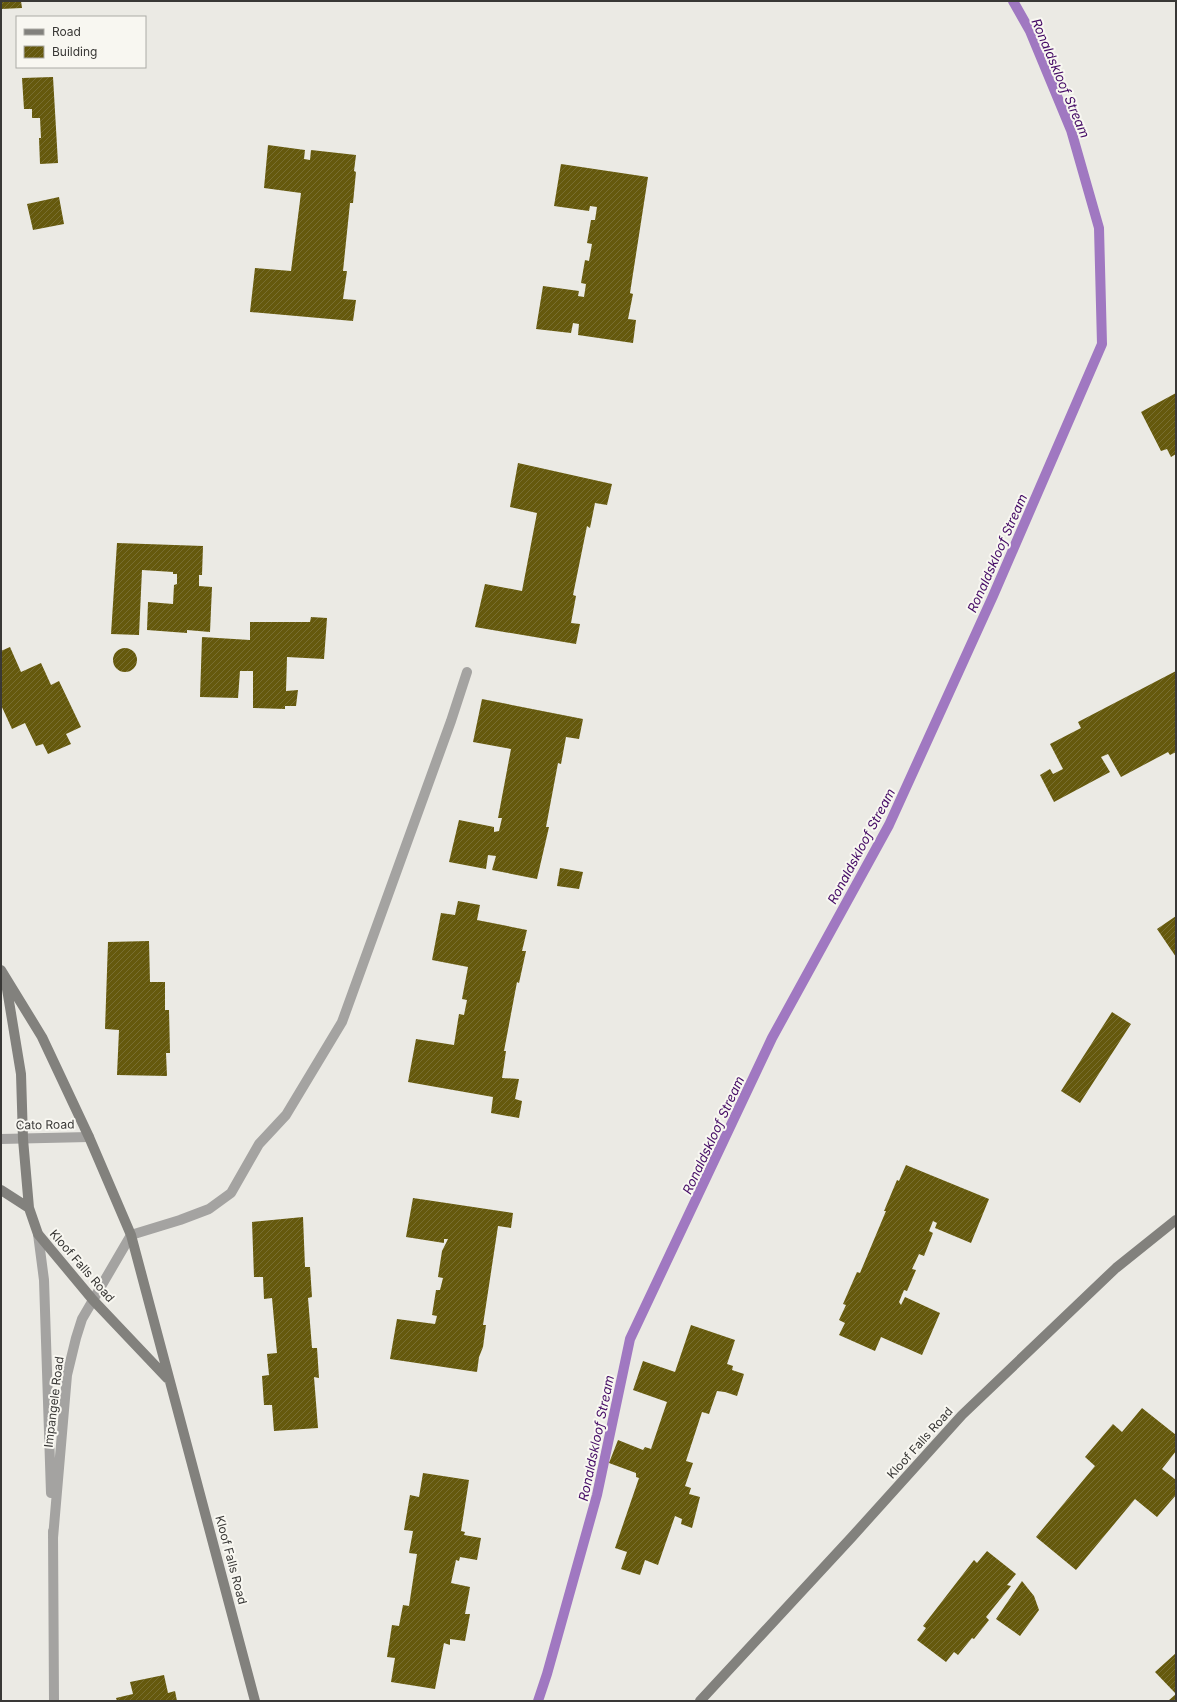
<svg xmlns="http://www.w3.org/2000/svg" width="1177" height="1702" viewBox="0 0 1177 1702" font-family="Inter,sans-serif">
  <defs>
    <pattern id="building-hatch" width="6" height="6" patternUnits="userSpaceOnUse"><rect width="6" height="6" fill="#65590d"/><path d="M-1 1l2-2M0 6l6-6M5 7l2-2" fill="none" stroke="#786e31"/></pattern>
  </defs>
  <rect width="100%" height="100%" fill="#ebeae4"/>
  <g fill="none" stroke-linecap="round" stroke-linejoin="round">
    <path stroke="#a078c1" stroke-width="10" d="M538 1701 547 1674 597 1495 630 1339 772 1038 889 825 993 596 1102 344 1099 228 1071 130 1030 31 1013 1"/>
  </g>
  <path fill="url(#building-hatch)" d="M1 1H21L22 8 1 9Z
    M53 77 58 163 40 164 39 138H41L40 118H32V109H24L22 78Z
    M268 145 305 150 304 159 310 160 311 150 356 155 354 171 356 172 353 203H350L343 271H347L343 299 356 300 353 321 250 312 255 268 291 271 301 193 264 188Z
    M561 164 648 177 630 293 633 294 628 319 636 320 633 343 578 335 579 324 573 323 571 333 536 329 543 286 579 291 578 296 584 297 586 284 581 283 585 260 589 261 592 244 587 243 591 220H595L597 207 590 206 589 211 554 206Z
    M59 197 64 224 33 230 27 204Z
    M1176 393V454L1171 457 1167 449 1161 451 1141 412Z
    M518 463 612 484 607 505 595 503 590 528 587 526 573 595 576 596 571 623 580 624 576 644 475 627 485 584 522 591 537 513 510 507Z
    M117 543 203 546 202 575H199V586L212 587 210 632 187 630V633L147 630 148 602 173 604 174 585 177 584V574H173V572L142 570 139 635 111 634Z
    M311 617 327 618 324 659 287 657 286 691 298 690 296 706H285V709L253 708V671H240L238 698 200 697 202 637 250 640V622H310Z
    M10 647 21 672 41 663 51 685 59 681 81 727 66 734 71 744 48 754 43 744 36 746 25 723 12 729 1 705V651Z
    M113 660a12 12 0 1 1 24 0a12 12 0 1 1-24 0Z
    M1176 671V752L1170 755 1168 752 1121 777 1108 754 1101 757 1110 772 1054 802 1040 775 1050 769 1053 774 1063 769 1050 744 1081 728 1078 722Z
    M482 699 583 719 579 739 566 737 561 764 558 763 546 827H549L537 879 492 870 496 856 488 855 486 869 449 862 459 820 494 827V832L499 831 502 818H498L511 749 473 742Z
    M560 868 583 872 579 889 557 886Z
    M458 901 480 905 477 920 527 930 522 951H526L519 983 517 982 504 1051H506L502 1078 519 1079 515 1099 522 1101 519 1118 491 1113 493 1097 408 1082 416 1039 454 1045 459 1014 464 1015 467 1000 462 999 468 967 432 960 441 913 455 915Z
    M1176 916V957L1157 929Z
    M149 941 150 982H165V1010H169L170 1053H166L167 1076 117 1075 119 1030 105 1029 108 942Z
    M1112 1012 1131 1024 1080 1103 1061 1091Z
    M906 1165 989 1199 971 1243 935 1228 937 1223 933 1221 929 1231 933 1233 924 1256 919 1254 912 1269 916 1270 907 1291 904 1290 899 1302 901 1305 905 1297 940 1313 922 1355 881 1337 875 1351 839 1335 845 1323 839 1320 846 1305 843 1304 857 1272 860 1273 886 1211H884L897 1180 899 1181Z
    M413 1198 513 1213 511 1228 498 1226 483 1325H486L483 1347 479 1357 477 1372 390 1359 397 1319 435 1324 437 1316 432 1315 436 1290H440L443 1278 438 1277 442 1251 448 1239H444V1243L406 1237Z
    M303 1217 305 1267H310L312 1297 308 1298 312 1348H317L319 1378 314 1377 318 1428 274 1431 272 1405H264L262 1376 269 1375 267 1354 277 1353 272 1298 264 1299 263 1277H254L252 1222Z
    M691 1325 735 1340 727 1364 733 1366 732 1370 744 1374 737 1396 725 1392 717 1391 709 1414 702 1412 686 1461 693 1463 685 1486 691 1488 689 1494 700 1497 692 1528 681 1524 682 1519 675 1516 658 1565 645 1560 640 1575 621 1569 627 1552 615 1548 639 1478 636 1477V1473L609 1463 618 1440 643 1450 645 1447 651 1449 667 1402 633 1390 643 1361 675 1372Z
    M1142 1408 1176 1435V1451L1162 1469 1176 1480V1495L1157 1517 1135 1499 1076 1570 1036 1537 1095 1466 1085 1457 1113 1424 1122 1432Z
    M423 1473 469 1480 461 1531 465 1532 464 1535 481 1538 477 1560 460 1557 459 1561 456 1560 451 1583 470 1587 465 1614H470L465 1641 450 1639V1645L444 1643 435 1689 391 1682 395 1658 387 1657 392 1625 399 1626 403 1605 409 1606 417 1554 409 1553 413 1531 404 1530 410 1495 419 1497Z
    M987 1551 1016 1574 1007 1585 1011 1586 986 1617 989 1620 974 1639 972 1638 958 1655 954 1652 946 1662 917 1640 926 1628 923 1626 974 1560 977 1563Z
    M1022 1581 1034 1596 1039 1610 1020 1636 996 1619Z
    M1176 1653V1701H1168L1176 1694 1155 1672Z
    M164 1675 168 1693 175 1691 177 1701H117L116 1698 133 1694 130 1682Z"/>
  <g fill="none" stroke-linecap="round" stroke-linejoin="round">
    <path stroke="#a4a3a1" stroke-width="10" d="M1 1139 89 1137
      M38 1234 44 1280 51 1493
      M53 1531 54 1701
      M53 1538 67 1375 76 1338 82 1319 131 1235 180 1220 209 1209 231 1193 259 1144 286 1115 342 1022 451 721 467 672"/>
    <path stroke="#82817d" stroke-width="10" d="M1 970 42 1037 89 1137 131 1235 255 1701
      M6 983 21 1074 23 1139 29 1208 38 1234 93 1300 167 1378
      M1 1190 29 1208
      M700 1701 851 1538 962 1415 1116 1268 1176 1220"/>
  </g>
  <g text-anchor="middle" stroke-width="4" stroke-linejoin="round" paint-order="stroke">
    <g font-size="12" fill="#393836" stroke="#f8f7f1">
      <text transform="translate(45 1125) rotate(-1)" y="4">Cato Road</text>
      <text transform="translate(82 1266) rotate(49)" y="4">Kloof Falls Road</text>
      <text transform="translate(54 1402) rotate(-83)" y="4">Impangele Road</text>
      <text transform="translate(920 1443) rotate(-48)" y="4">Kloof Falls Road</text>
      <text transform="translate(231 1560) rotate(75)" y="4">Kloof Falls Road</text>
    </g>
    <g font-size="13" font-style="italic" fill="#440a65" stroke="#f8f7f1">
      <text transform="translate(1061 78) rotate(67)" y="5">Ronaldskloof Stream</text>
      <text transform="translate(997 553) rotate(-66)" y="5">Ronaldskloof Stream</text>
      <text transform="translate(861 846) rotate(-62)" y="5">Ronaldskloof Stream</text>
      <text transform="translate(713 1135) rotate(-65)" y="5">Ronaldskloof Stream</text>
      <text transform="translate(596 1438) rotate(-78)" y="5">Ronaldskloof Stream</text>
    </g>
  </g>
  <rect width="1177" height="1702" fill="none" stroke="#393836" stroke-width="4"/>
  <rect x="16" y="16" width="130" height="52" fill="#f8f7f1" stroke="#acaba6"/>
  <rect x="24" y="29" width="20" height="6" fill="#82817d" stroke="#acaba6"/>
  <text x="52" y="36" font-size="12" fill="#393836">Road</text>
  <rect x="24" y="46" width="20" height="12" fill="url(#building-hatch)" stroke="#acaba6"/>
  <text x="52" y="56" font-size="12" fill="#393836">Building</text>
</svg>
